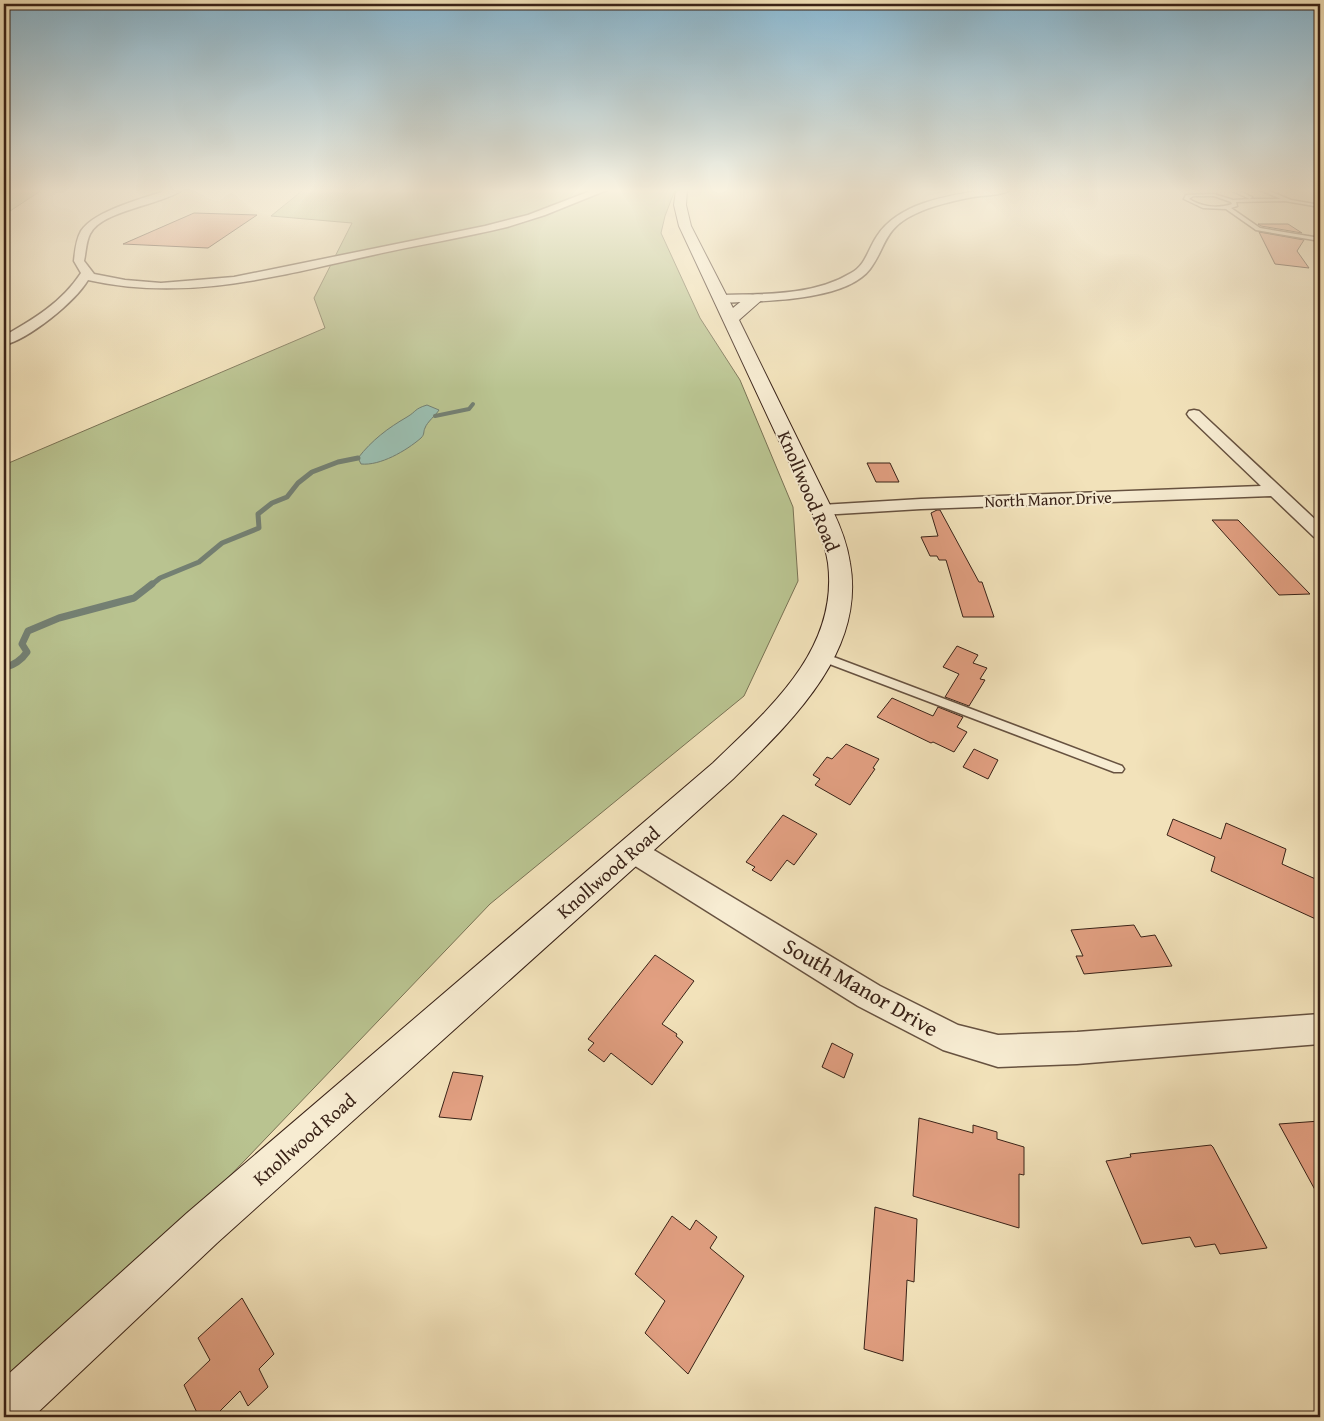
<svg xmlns="http://www.w3.org/2000/svg" width="1324" height="1421" viewBox="0 0 1324 1421" font-family="'Gentium Book Plus',serif">
  <rect width="100%" height="100%" fill="#f2e2ba"/>
  <filter id="stains"><feTurbulence type="fractalNoise" baseFrequency=".004" numOctaves="4"/><feColorMatrix values="0 0 0 0 .2 0 0 0 0 .09 0 0 0 0 .02 0 0 0 .5 -.17"/></filter>
  <radialGradient id="worn" r=".72"><stop offset=".6" stop-color="#630" stop-opacity="0"/><stop offset="1" stop-color="#630" stop-opacity=".3"/></radialGradient>
  <path fill="#b9c390" stroke="#797254" d="M4 190H42L4 215Z
    M303 190H675L665 216 661 233 700 318 740 380 793 507 798 581 744 696 490 904 4 1412V465L325 328 314 298 352 223 271 216Z"/>
  <path fill="#9bbeb0" stroke="#748073" d="M427 405 439 410C436 415 427 422 425 428 423 432 425 434 421 438 406 451 380 466 361 464L358 458C372 440 388 428 407 417 417 411 414 409 427 405Z"/>
  <g fill="none" stroke-linecap="round" stroke-linejoin="round">
    <path stroke="#748073" stroke-width="4" d="M435 416 469 409 473 404"/>
    <path stroke="#748073" stroke-width="5" d="M150 586 160 578 199 562 222 543 259 528 258 514 272 503 287 497 298 483 312 472 338 462 358 458"/>
    <path stroke="#748073" stroke-width="7" d="M4 668C14 665 21 661 27 652L22 644 28 631 59 618 134 598 152 584"/>
  </g>
  <path fill="#e19f81" stroke="#392217" d="M194 213 257 215 208 248 123 244Z
    M1258 224H1288L1302 233 1261 226Z
    M1259 232 1304 240 1297 251 1309 268 1275 264Z
    M867 463H890L899 482H876Z
    M937 510H940L979 582H982L994 617H963L946 560H939L937 556H930L921 537 938 536 931 513Z
    M1212 520H1238L1310 594 1279 595Z
    M957 646 978 655 973 663 987 668 980 679 985 680 969 706 945 697 959 674 943 667Z
    M892 698 933 716 938 707 963 717 957 727 967 732 954 752 933 742 931 743 877 717Z
    M846 744 879 759 873 768 875 769 850 805 815 785 820 779 813 775 827 757 832 759Z
    M974 749 998 760 988 779 963 767Z
    M783 815 817 834 794 865 787 860 771 881 752 870 755 867 746 862Z
    M1173 819 1221 839 1226 823 1286 849 1282 864 1320 881V921L1211 871 1215 857 1167 835Z
    M1134 925 1141 937 1155 935 1172 966 1084 974 1076 956H1083L1071 930Z
    M655 955 694 981 662 1024 677 1034 676 1036 683 1042 652 1085 611 1053 604 1062 588 1050 594 1043 588 1039Z
    M832 1043 853 1054 844 1078 822 1067Z
    M453 1072 483 1076 471 1120 439 1117Z
    M919 1118 973 1133V1125L997 1132V1139L1024 1147V1175L1019 1174V1228L913 1196Z
    M1320 1121V1199L1279 1124Z
    M1211 1145 1213 1147 1267 1248 1220 1254 1215 1244 1195 1247 1190 1237 1142 1244 1106 1161 1131 1157 1130 1154Z
    M875 1207 917 1219 914 1282 907 1280 903 1361 864 1349Z
    M672 1216 690 1230 696 1220 717 1237 710 1248 744 1276 688 1374 645 1333 665 1301 635 1274Z
    M242 1298 274 1354 259 1369 268 1387 248 1406 240 1391 214 1417H199L184 1385 210 1360 198 1338Z"/>
  <g fill="none" stroke-linecap="round" stroke-linejoin="round">
    <g stroke="#675240" stroke-width="3">
      <path id="service" d="M1237 190 1252 197 1250 199H1281L1260 190H1267L1291 200 1320 205V207L1285 201 1236 202 1237 206 1231 208 1260 228 1320 238V241L1256 230 1226 209 1203 208 1184 199 1186 195 1214 194 1233 200 1250 199 1230 190ZM1193 196H1214L1231 202 1232 204C1218 209 1202 207 1189 199Z
        M823 653 1122 766 1124 769 1122 772H1114L819 660 818 657Z"/>
    </g>
    <g stroke="#675240" stroke-width="3">
      <path id="minor" d="M168 190H182C162 205 102 210 90 234 86 242 86 252 84 261L94 274 125 280 161 283 234 277 485 226 528 215 593 190H607L545 215 507 227C462 238 417 245 373 255 278 276 186 302 88 280 75 302 29 339 4 345V336C34 319 62 302 81 273L74 261C75 251 76 240 81 231 95 210 145 198 168 190Z
        M983 190H1010C1001 196 984 195 973 197 953 201 934 205 915 214 883 229 887 246 870 269 845 302 759 301 721 303L715 299 721 295C764 294 813 296 851 273 866 265 868 249 877 236 899 203 946 196 983 190Z
        M1194 410 1199 411 1320 524V538L1314 537 1271 496 921 509 821 515 815 514 812 510 815 506 821 505 921 499 1261 486 1189 417 1187 414 1189 411Z
        M633 840 642 843 880 986 958 1025 998 1035 1077 1032 1320 1014V1044L1077 1064 998 1067 943 1050 858 1006 624 859 620 851 624 843Z"/>
    </g>
    <g stroke="#392217" stroke-width="2">
      <path id="secondary" d="M676 190H687L686 205 691 226 733 308C741 301 751 292 762 295L764 298 739 320 830 505C839 523 847 542 850 563 866 652 791 722 733 779L217 1243 33 1417H4V1378L187 1213 713 763C769 709 839 650 828 563 825 543 817 524 809 505L679 226 674 205Z"/>
    </g>
    <use href="#service" fill="#f7ecd2" fill-rule="evenodd"/>
    <use href="#minor" fill="#f7ecd2" fill-rule="evenodd"/>
    <use href="#secondary" fill="#f7ecd2" fill-rule="evenodd"/>
  </g>
  <linearGradient id="sky" x2="0" y2="1"><stop stop-color="#89b8d2"/><stop offset="0.49" stop-color="#f9f2e0"/><stop offset="1" stop-color="#f9f2e0" stop-opacity="0"/></linearGradient>
  <rect width="1324" height="389" fill="url(#sky)"/>
  <g text-anchor="middle" stroke-width="4" stroke-linejoin="round" paint-order="stroke">
    <g font-size="16" fill="#392217" stroke="#f7ecd2">
      <text transform="translate(1048 499) rotate(-2)" y="6">North Manor Drive</text>
    </g>
    <g font-size="19" fill="#392217" stroke="#f7ecd2">
      <text transform="translate(809 491) rotate(67)" y="7">Knollwood Road</text>
      <text transform="translate(608 872) rotate(-41)" y="7">Knollwood Road</text>
      <text transform="translate(304 1139) rotate(-41)" y="7">Knollwood Road</text>
    </g>
    <g font-size="22" fill="#392217" stroke="#f7ecd2">
      <text transform="translate(861 987) rotate(30)" y="8">South Manor Drive</text>
    </g>
  </g>
  <rect width="1324" height="1421" fill="none" stroke="#f2e2ba" stroke-width="20"/>
  <rect x="5" y="5" width="1314" height="1411" fill="none" stroke="#392217" stroke-width="2.5"/>
  <rect x="10" y="10" width="1304" height="1401" fill="none" stroke="#392217"/>
  <rect width="100%" height="100%" filter="url(#stains)"/>
  <rect width="100%" height="100%" fill="url(#worn)"/>
</svg>
